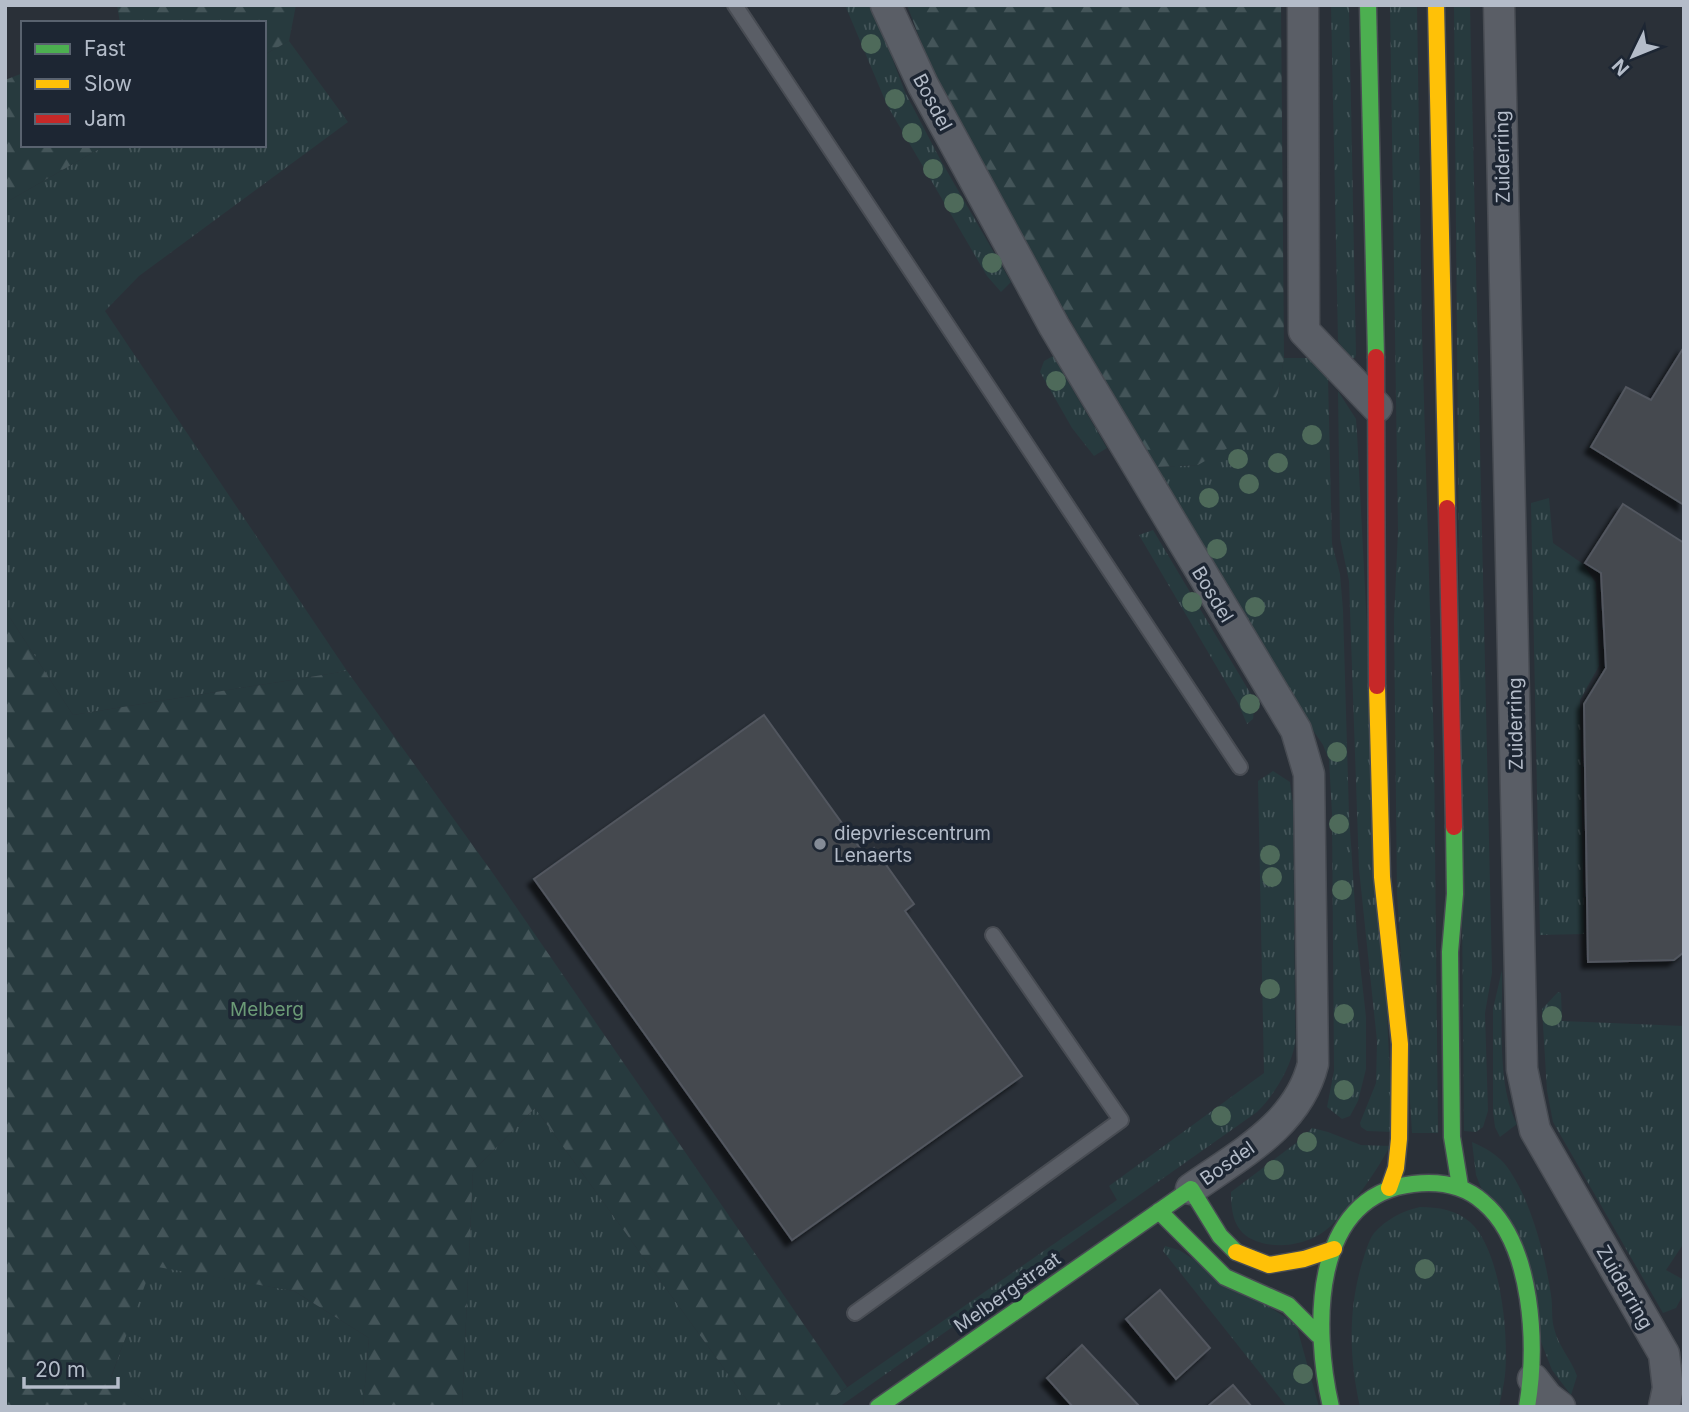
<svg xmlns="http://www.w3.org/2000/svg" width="1689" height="1412" viewBox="0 0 1689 1412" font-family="Inter,sans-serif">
  <defs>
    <pattern id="grass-tufts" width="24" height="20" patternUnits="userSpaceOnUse" patternTransform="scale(1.75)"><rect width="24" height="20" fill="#273a3e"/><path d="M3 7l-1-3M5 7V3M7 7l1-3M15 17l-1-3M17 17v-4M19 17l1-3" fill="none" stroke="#445559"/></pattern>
    <pattern id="forest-firs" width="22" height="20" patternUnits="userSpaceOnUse" patternTransform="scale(1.75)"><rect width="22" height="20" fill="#273a3e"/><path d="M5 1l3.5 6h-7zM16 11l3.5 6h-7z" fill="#445559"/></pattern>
    <filter id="shadow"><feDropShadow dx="-6" dy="6" stdDeviation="2" flood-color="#0009"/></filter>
  </defs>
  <rect width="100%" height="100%" fill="#2a3038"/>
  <path fill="url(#grass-tufts)" d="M845 5H872L905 92 940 159 1011 282 1001 292 987 276 887 105Z
    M1331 5H1349L1356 354 1355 358 1350 359 1338 341Z
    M1390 5H1417L1422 332 1434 750 1438 1133H1412L1397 894 1394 620 1398 531Z
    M1454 5H1470L1492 973 1485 1013 1488 1111 1483 1127 1476 1132 1464 1131Z
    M289 41 348 122 139 276 105 311 347 671 73 715 5 610V203L106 145H264V55Z
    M1053 356 1107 448 1094 456 1072 428 1040 372 1044 361Z
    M1284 358H1314L1328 378 1332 544 1340 574 1343 610 1349 814 1357 937 1366 1017V1069L1358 1101 1350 1116 1342 1119 1327 1107 1334 1071 1332 813 1329 760 1323 745 1285 689 1155 467 1198 465 1278 393Z
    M1338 391 1356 419 1357 433 1393 1132 1367 1131 1361 1127 1360 1123 1376 1083 1377 1041 1359 869 1349 581 1340 538Z
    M1549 498 1553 543 1583 564 1596 583 1599 666 1580 700 1584 934 1540 935 1531 503Z
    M1153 530 1255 701 1253 719 1247 724 1238 703 1139 535Z
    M1273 771 1290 782 1293 805 1295 1010C1295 1021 1296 1033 1295 1044 1290 1069 1275 1094 1257 1112L839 1407H819L1117 1200 1109 1186 1264 1073 1258 781Z
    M1502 970C1503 1015 1496 1084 1517 1124L1500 1137 1495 1127 1493 1112V1009Z
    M1558 992 1561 993 1562 1021 1684 1026V1243L1666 1270 1684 1280V1293L1676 1308 1663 1313 1553 1122 1547 1091 1542 1009Z
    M535 1108 752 1407H462L473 1171Z
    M1312 1128 1328 1132 1361 1145 1390 1146C1377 1171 1341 1225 1315 1237 1296 1246 1275 1248 1256 1241 1234 1233 1231 1213 1231 1192L1300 1140Z
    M1472 1142C1484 1147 1496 1154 1504 1163 1530 1195 1545 1255 1551 1295 1553 1306 1551 1317 1554 1328 1558 1346 1571 1359 1577 1376L1571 1395 1552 1370 1476 1175Z
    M1420 1207C1438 1207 1456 1210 1470 1222 1501 1250 1509 1335 1505 1375 1504 1386 1501 1396 1499 1407H1360C1349 1358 1348 1311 1362 1263 1365 1254 1368 1241 1374 1233 1387 1219 1402 1211 1420 1207Z
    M1165 1246 1179 1250 1296 1324 1319 1407H1287L1163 1251Z
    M151 1265 294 1291 369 1338 363 1407H154L111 1378Z"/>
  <path fill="url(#forest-firs)" d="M117 5H296L289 41 264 55V23H120Z
    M907 5H1281L1284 358 1278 393 1267 415 1247 437 1198 465 1155 467 961 132 933 73Z
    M23 73V145H106L5 203V80Z
    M5 610 73 715 347 671 492 872 847 1387 820 1407H752L535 1108 473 1171 462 1407H363L369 1338 294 1291 152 1266 111 1377 154 1407H5Z"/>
  <path fill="#444950" stroke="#52575f" stroke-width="2" filter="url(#shadow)" d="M1684 347V505L1591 447 1626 387 1651 400Z
    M1623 504 1684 543V952L1674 960 1588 962 1584 704 1606 668 1601 573 1585 563Z
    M764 715 865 855 874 848 914 904 905 911 1022 1076 792 1240 534 879Z
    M1160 1290 1210 1348 1176 1379 1126 1319Z
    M1082 1345 1140 1407H1073L1047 1378Z
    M1233 1385 1252 1407H1207Z"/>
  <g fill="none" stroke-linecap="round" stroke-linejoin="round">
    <g stroke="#484c53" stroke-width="18">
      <path id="lane" d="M735 5 1240 767
        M855 1313 1121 1120 993 935"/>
    </g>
    <g stroke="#484c53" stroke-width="33">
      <path id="street" d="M886 5 923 85 1054 326 1296 730 1309 774 1313 1064C1298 1125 1239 1155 1191 1189
        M1303 5 1304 331 1377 407
        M1499 5 1522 1069 1535 1130 1664 1354 1668 1388 1664 1407
        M1533 1379 1547 1397 1560 1407"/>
    </g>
    <g stroke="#484c53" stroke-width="19">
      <path id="fast" d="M1368 5 1376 357
        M1454 827 1455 894 1450 952 1452 1137 1460 1186
        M1159 1211 1225 1277 1288 1305 1318 1335
        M878 1407 1191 1189 1220 1236 1236 1252
        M1331 1407C1313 1330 1310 1196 1413 1184 1438 1181 1464 1185 1483 1202 1534 1245 1537 1347 1527 1407"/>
    </g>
    <g stroke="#484c53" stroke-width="19">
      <path id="slow" d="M1436 5 1447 508
        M1377 686 1382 877 1400 1044 1399 1139 1396 1168 1389 1188
        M1236 1252 1269 1265 1304 1259 1334 1249"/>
    </g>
    <g stroke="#484c53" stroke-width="19">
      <path id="jam" d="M1376 357 1377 686
        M1447 508 1454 827"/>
    </g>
    <use href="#lane" stroke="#5a5e66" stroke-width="14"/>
    <use href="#street" stroke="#5a5e66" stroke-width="30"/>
    <use href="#fast" stroke="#4caf50" stroke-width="16"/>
    <use href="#slow" stroke="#ffc107" stroke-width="16"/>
    <use href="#jam" stroke="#c62828" stroke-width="16"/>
  </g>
  <g fill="#4e6a5a">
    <circle cx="871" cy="44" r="10"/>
    <circle cx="895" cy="99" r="10"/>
    <circle cx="912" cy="133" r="10"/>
    <circle cx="933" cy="169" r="10"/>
    <circle cx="954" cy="203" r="10"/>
    <circle cx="992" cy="263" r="10"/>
    <circle cx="1056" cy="381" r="10"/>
    <circle cx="1312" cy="435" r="10"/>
    <circle cx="1238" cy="459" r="10"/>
    <circle cx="1278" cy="463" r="10"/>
    <circle cx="1249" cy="484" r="10"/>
    <circle cx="1209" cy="498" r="10"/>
    <circle cx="1217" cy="549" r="10"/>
    <circle cx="1192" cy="602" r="10"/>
    <circle cx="1255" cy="607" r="10"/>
    <circle cx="1250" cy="704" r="10"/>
    <circle cx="1337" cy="752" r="10"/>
    <circle cx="1339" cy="824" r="10"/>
    <circle cx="1270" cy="855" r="10"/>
    <circle cx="1272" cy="877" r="10"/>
    <circle cx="1342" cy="890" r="10"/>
    <circle cx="1270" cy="989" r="10"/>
    <circle cx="1344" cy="1014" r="10"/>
    <circle cx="1552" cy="1016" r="10"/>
    <circle cx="1344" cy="1090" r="10"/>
    <circle cx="1221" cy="1116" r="10"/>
    <circle cx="1307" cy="1142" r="10"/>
    <circle cx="1274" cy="1170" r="10"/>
    <circle cx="1425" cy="1269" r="10"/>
    <circle cx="1303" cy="1374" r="10"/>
  </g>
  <circle fill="#848b96" stroke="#1d2633" stroke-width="2.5" cx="820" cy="844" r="7"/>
  <g text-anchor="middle" stroke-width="7" stroke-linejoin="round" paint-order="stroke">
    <g font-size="19" fill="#b4bcc9" stroke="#1d2633">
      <text transform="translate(933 102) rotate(62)" y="7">Bosdel</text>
      <text transform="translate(1502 157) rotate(-91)" y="7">Zuiderring</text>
      <text transform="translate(1213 594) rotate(59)" y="7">Bosdel</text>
      <text transform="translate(1515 724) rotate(-91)" y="7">Zuiderring</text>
      <text transform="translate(1227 1163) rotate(-35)" y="7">Bosdel</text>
      <text transform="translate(1625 1287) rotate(60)" y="7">Zuiderring</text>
      <text transform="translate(1007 1292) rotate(-35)" y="7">Melbergstraat</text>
    </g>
    <g font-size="19" fill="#b4bcc9" stroke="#1d2633" text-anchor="start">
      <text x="834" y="840">diepvriescentrum<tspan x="834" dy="22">Lenaerts</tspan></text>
    </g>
    <g font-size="19" fill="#6b9a76" stroke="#1d2633">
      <text x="267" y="1016">Melberg</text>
    </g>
  </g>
  <rect width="1689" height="1412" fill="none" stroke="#b4bcc9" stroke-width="14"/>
  <rect x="21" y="21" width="245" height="126" fill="#1d2633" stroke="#59626f" stroke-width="2"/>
  <rect x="35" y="44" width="35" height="10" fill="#4caf50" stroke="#59626f" stroke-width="2"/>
  <text x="84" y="56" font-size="21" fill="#b4bcc9">Fast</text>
  <rect x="35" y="79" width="35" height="10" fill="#ffc107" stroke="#59626f" stroke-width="2"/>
  <text x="84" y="91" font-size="21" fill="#b4bcc9">Slow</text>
  <rect x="35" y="114" width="35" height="10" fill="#c62828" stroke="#59626f" stroke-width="2"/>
  <text x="84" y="126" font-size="21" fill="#b4bcc9">Jam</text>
  <g transform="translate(1633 56) rotate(227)" stroke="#1d2633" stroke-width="5" paint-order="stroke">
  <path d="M0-5L12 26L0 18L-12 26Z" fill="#b4bcc9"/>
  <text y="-10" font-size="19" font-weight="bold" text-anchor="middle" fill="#b4bcc9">N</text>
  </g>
  <path d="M24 1377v10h94v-10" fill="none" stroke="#b4bcc9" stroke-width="3.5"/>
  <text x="35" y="1377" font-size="21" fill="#b4bcc9" stroke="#1d2633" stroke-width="5" paint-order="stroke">20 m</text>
</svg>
